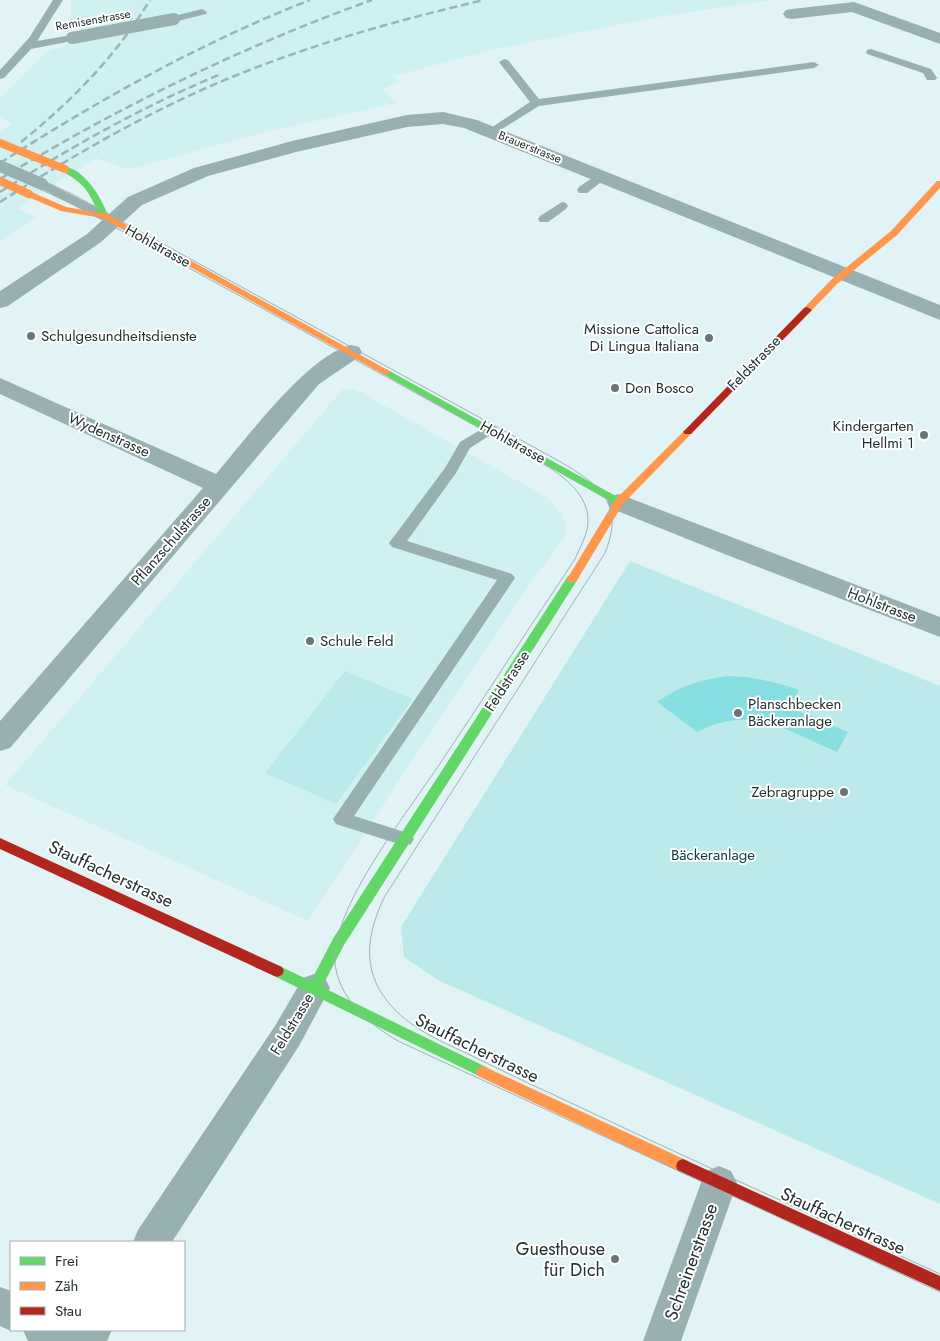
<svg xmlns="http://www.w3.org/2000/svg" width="940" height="1341" viewBox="0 0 940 1341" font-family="Jost,sans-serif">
  <rect width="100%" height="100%" fill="#e1f3f4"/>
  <path fill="#d0f1f2" d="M71 0H772L663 16 492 50 394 76 400 82 382 89 396 103 265 132 131 169 122 168 96 158 19 207 18 209 36 217 0 241V133L12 124 0 117V98L40 57 52 50 65 46 81 28 71 20Z
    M353 388 548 498 562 514 566 529 564 538 530 584 453 698 308 921 5 785 342 390Z"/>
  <path fill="#bceaeb" d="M630 561 940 686V1204L440 981 404 957 401 927Z
    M345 671 413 699 336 804 265 773Z"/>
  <path fill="#87dfe1" d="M727 676C753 677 775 681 799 690L790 707 848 732 837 752C785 730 753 704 697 732L657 702C682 685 697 681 727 676Z"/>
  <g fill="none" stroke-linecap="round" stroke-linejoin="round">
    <path fill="#98b0b0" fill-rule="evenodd" d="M53 0H63L37 41 72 35 77 38 72 41 31 49 4 78 0 79V70L29 38Z
      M202 9 207 12 206 14 174 22 169 19 170 17Z
      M871 49 931 69 937 78 935 80H927L923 73 867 54 866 52 867 50Z
      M504 59 508 60 539 99 814 62 819 65 814 68 539 106 492 135 486 132 488 130 530 102 499 62Z
      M601 172 605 173 607 176 605 179 587 193H579L577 190 579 187Z
      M42 180 108 213 110 216 104 220 100 219 38 187 36 184Z
      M562 202 566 203 568 206 566 209 548 222H540L538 219 540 216Z
      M490 424 495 426 497 429 495 432 470 448 456 473 407 541 512 574 515 578 354 816 411 834 414 839 411 844 405 846 336 824 333 819 497 580 392 547 389 543 445 468 460 442Z"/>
    <path fill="#98b0b0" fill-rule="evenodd" d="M854 2 940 33V44L852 12 792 19 786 18 783 14 786 10 792 9Z
      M443 112 477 120 940 305V320L464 128 443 124 407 127 296 152 208 176 142 205 101 242 8 306 0 308V291L87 234 128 197 194 168 292 141 407 115Z
      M351 345 359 347 362 352 359 357 319 384 10 748 0 751V721L203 488 0 394V378L216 474C247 438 307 356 351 345Z
      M619 494 940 617V637L727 555 610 508 607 502 610 496Z
      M314 974 325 978 330 988 299 1046 172 1242H133L138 1230 275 1026 303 978Z
      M719 1166 731 1171 737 1183 681 1341H643L701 1183 707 1171Z
      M0 1287 11 1291V1330H13L11 1331 0 1326Z
      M23 1330H112L107 1341H28Z"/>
    <path fill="#63d668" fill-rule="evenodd" d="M62 167C82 165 103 199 108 216L107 218H101C88 192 89 187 62 171Z
      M386 369 623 500 624 502 619 505 615 504 383 374 381 372Z
      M572 575 577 579 576 582 344 945 322 987 488 1068 490 1072 488 1076 483 1078 272 975 270 971 272 967 277 965 311 981 334 937 568 576Z"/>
    <path fill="#ff974d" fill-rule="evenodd" d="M937 181H940V188L897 235 837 284 810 312H804V308L831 280 891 231Z
      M29 191 66 207 107 214 391 372 386 375 383 374 102 218 61 211 26 196 25 194Z
      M688 429 691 430 693 432 691 434 623 504 576 582H568L567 579 615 500 685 430Z
      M483 1066 688 1161 690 1166 688 1171 683 1173 678 1171 478 1076 476 1072 478 1068Z"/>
    <path fill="#b3261e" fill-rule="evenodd" d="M807 307 812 310 810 312 691 434H685L683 432 685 430 804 308Z
      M0 838 282 967 284 971 282 975 277 977 272 975 0 849Z
      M683 1159 940 1276V1291L678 1171 676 1166 678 1161Z"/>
    <path stroke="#a0b2b2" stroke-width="1" d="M0 161 72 194 559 461C600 485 625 503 605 553L385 896C367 932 361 969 388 1002 408 1027 438 1040 466 1053 495 1067 523 1081 552 1094 681 1155 810 1214 940 1274
      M0 170 84 210 519 450C545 465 590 486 588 523 587 536 580 547 575 559 530 626 486 695 441 762 410 809 339 898 335 953 332 993 367 1023 398 1041L940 1292"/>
    <path stroke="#a0b2b2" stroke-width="2.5" stroke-dasharray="8 4" stroke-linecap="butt" d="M21 142C72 101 116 56 150 0
      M0 163C99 100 200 43 310 0
      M0 179C119 107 241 47 372 0
      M0 192C71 147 143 106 221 74
      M0 202C66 160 134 120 206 88 295 49 389 22 484 0"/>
    <path stroke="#98b0b0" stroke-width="12" d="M72 38 174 19
      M0 166 42 184"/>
    <path stroke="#ff974d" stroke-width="8" d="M0 143 65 169
      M0 181 29 194"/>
  </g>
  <g fill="#677676" stroke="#fff" stroke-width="2">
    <circle cx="31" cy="336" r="5"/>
    <circle cx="709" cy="338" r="5"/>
    <circle cx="615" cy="388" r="5"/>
    <circle cx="924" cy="435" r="5"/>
    <circle cx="310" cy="641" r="5"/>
    <circle cx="738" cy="713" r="5"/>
    <circle cx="844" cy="792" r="5"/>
    <circle cx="615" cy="1259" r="5"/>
  </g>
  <g text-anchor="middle" stroke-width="4" stroke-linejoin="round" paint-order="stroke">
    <g font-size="12" fill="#253232" stroke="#fff">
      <text transform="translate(93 20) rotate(-10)" y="4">Remisenstrasse</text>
      <text transform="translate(530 147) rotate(22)" y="4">Brauerstrasse</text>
    </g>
    <g font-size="15" fill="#253232" stroke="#fff">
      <text transform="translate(158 246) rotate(29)" y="5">Hohlstrasse</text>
      <text transform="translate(754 363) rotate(-46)" y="5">Feldstrasse</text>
      <text transform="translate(109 435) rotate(24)" y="5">Wydenstrasse</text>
      <text transform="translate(513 442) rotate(29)" y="5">Hohlstrasse</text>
      <text transform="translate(171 541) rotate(-49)" y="5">Pflanzschulstrasse</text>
      <text transform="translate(882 605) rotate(21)" y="5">Hohlstrasse</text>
      <text transform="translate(507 681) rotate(-57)" y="5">Feldstrasse</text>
      <text transform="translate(292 1024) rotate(-59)" y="5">Feldstrasse</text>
    </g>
    <g font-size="15" fill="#253232" stroke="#fff" text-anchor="start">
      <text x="699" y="334" text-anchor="end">Missione Cattolica<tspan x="699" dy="17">Di Lingua Italiana</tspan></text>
      <text x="41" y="341">Schulgesundheitsdienste</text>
      <text x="625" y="393">Don Bosco</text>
      <text x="914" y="431" text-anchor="end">Kindergarten<tspan x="914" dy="17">Hellmi 1</tspan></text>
      <text x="320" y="646">Schule Feld</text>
      <text x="748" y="709">Planschbecken<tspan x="748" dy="17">Bäckeranlage</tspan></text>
      <text x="834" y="797" text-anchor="end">Zebragruppe</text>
    </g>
    <g font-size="15" fill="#0c4344" stroke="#fff">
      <text x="713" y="860">Bäckeranlage</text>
    </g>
    <g font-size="18" fill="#253232" stroke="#fff">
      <text transform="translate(111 874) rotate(25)" y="6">Stauffacherstrasse</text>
      <text transform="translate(477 1048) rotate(26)" y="6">Stauffacherstrasse</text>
      <text transform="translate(843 1221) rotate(25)" y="6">Stauffacherstrasse</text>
      <text transform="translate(691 1262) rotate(-70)" y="6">Schreinerstrasse</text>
    </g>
    <g font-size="18" fill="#253232" stroke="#fff" text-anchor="end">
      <text x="605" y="1255">Guesthouse<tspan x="605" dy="21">für Dich</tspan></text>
    </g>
  </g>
  <rect x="10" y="1241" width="175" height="90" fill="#ffffff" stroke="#a8adad"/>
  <rect x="20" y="1257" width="25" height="8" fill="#63d668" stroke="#a8adad"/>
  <text x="55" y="1266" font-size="15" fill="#253232">Frei</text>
  <rect x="20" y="1282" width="25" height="8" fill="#ff974d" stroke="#a8adad"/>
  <text x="55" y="1291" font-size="15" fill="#253232">Zäh</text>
  <rect x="20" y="1307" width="25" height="8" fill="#b3261e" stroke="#a8adad"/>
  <text x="55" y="1316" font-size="15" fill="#253232">Stau</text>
</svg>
